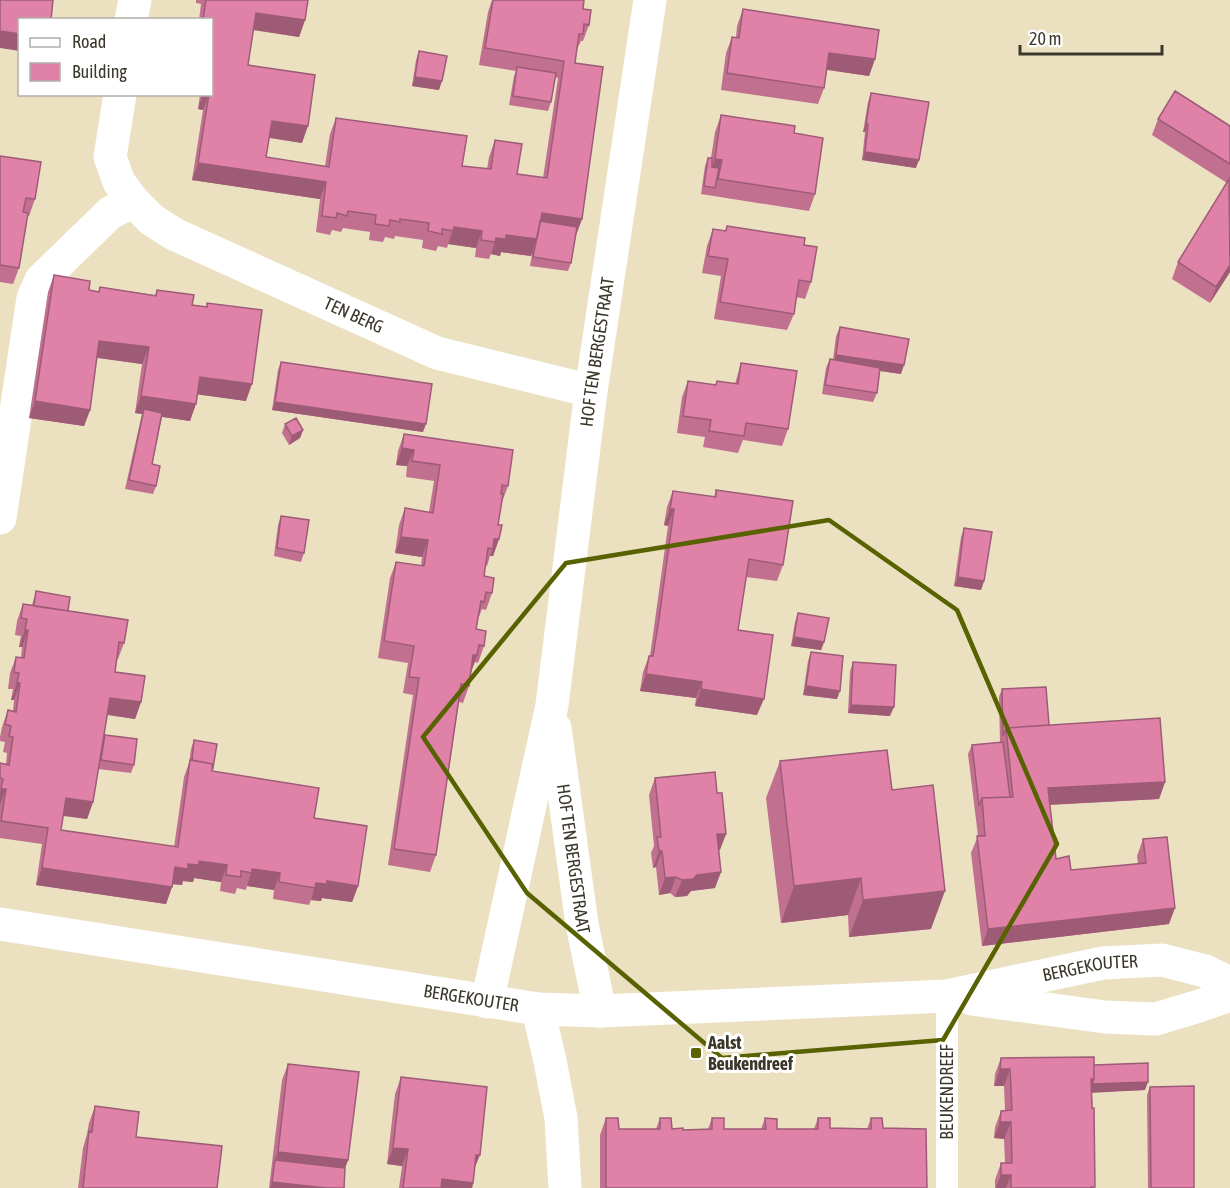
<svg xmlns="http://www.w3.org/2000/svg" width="1230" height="1188" viewBox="0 0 1230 1188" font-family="'Asap Condensed',sans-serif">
  <rect width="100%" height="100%" fill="#ebe0c0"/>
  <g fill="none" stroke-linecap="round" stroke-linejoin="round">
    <path stroke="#fff" stroke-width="22" d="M947 996V1188"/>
    <g stroke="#fff" stroke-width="33">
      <path d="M131 20 135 0"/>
      <path id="s1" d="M120 94 110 157 119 182 133 201 152 220 174 234 437 353 591 391"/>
      <path d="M0 518 33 298 41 280 110 213 133 201"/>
      <path id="s2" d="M555 728 582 924 600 1011"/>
      <path id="s3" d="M0 924 538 1009 600 1011 947 996 1103 963 1162 960 1205 971 1230 983"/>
      <path d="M972 999 1105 1017 1156 1019 1199 1006 1230 995"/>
      <path id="s4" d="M487 1002 552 705 591 391 650 0"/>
      <path d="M538 1009 550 1061 561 1118 565 1188"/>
    </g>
  </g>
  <path fill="#c17090" d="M196 0H308L305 20 299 37 253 30 248 65 302 143 269 138 266 157 325 166 330 134 336 118 462 166 487 169 489 157 495 140 517 174 543 178 558 78 555 77 551 102 548 111 509 105 514 76 516 71 479 65 488 12 492 0H584L583 9 589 25 583 41H581L576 51 575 63 582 219 576 235 571 263 568 271 530 266 532 254 531 256 501 252 500 256 491 254 489 259 475 257 476 248 448 244 447 248 438 246 436 251 422 248 423 240 395 236 394 239 385 237 383 242 369 240 370 232 343 228 341 232 332 230 330 235 316 232 320 199 192 180 203 110 198 109 200 94H212V20H199L201 4 196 3Z
    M743 9 875 59 869 76 827 70 824 88 818 104 721 90 726 53 732 37H736L737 26Z
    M419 51 439 90 412 86 416 60Z
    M871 93 916 168 862 160 865 132H863L868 102Z
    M721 115 794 133 815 194 809 211 701 194 705 166 708 158H711L715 132Z
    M1158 119 1230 126V272L1210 303 1172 279 1178 262 1227 183 1152 135Z
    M0 156 35 199 29 216 27 215 19 268 13 284 0 282Z
    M727 226 804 245 811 282 805 299 796 297 794 314 787 330 714 319 721 276 702 273 707 246 713 229 725 231Z
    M54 275 89 290 98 292 100 287 155 295 157 290 192 305 206 307 207 303 246 401 198 394 190 421 162 417 152 464 156 486 153 494 125 489 142 414 135 413 142 364 97 358 90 410 84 426 29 418 48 292Z
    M840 327 901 374 880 371 877 393 873 402 822 394 826 368 830 359 833 360 836 336Z
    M281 362 423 432 272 410 278 370Z
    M741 363 788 429 782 446 743 440 738 453 703 447 705 437 677 433 682 397 688 381 715 385 717 381 735 384Z
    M285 424 303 430 300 438 289 445 282 433Z
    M404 434 508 486 502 502 498 525 499 539 493 556H490L487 566 485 565 484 576 492 593 486 610 482 609 478 619 476 629 484 646 478 663 475 662 471 672 469 686 463 703 459 702 436 855 430 872 388 865 413 695 403 693 408 663 378 658 390 578 396 562 421 566 422 557 395 553 399 525 405 508 429 512 434 481 406 477 407 466 396 465 398 451Z
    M716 490 783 565 777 581 746 577 738 630 757 715 695 706 696 698 640 691 643 672 649 656H650L668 526 664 525 667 507 673 491 714 497Z
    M281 516 304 553 301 562 274 556 278 525Z
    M964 528 984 581 981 590 954 586 961 537Z
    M36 591 68 611 124 643 118 659H117L115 672 141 702 135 719 107 715 103 740 105 735 134 765 131 773 98 769 93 802 87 819 63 816 61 830 174 847 184 777 189 763 191 749 194 740 212 771 314 818 358 886 352 902 322 898 321 901 311 900 309 905 273 899 274 890 247 886 246 890 237 888 235 894 220 891 221 882 194 878 193 882 183 881 182 885 173 884 166 904 36 885 42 844 0 838V763L6 764 7 753 3 752 5 742 0 741V737L2 727 8 710 13 711 14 700H11L13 689H8L10 673 16 657 21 658 22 647H19L21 636 15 635 17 621 23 604 32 605Z
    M798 613 824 642 821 650 791 646 795 622Z
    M811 652 837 699 803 695 808 661Z
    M853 662 890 716 848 713 850 671Z
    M1002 689 1049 725 1165 782 1159 799 1050 805 1056 859 1071 870 1138 864 1137 856 1143 839 1169 924 982 946 971 853 978 836 968 754 972 745 1000 742 999 697Z
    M780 761 892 790 931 929 849 937 848 915 781 923 766 798Z
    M655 778 717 793 726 834 719 850 715 888 691 891 687 896 675 897 670 893 659 895 656 867 653 868 651 853 654 846 649 795Z
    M1001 1058 1094 1065 1145 1090 1092 1092 1094 1188H995V1180L1001 1163H1005L1004 1139 994 1138 995 1127 1001 1111 1005 1110 1004 1086H994L995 1074Z
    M288 1064 348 1160 345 1168 344 1188H269L282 1080Z
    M401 1077 475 1168 473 1183 472 1188H399L402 1166 387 1164 395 1094Z
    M1150 1087 1194 1188H1148L1147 1095Z
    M95 1106 136 1137 217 1188H78L83 1148 87 1134 89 1123Z
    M606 1118 619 1129H656L660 1118 672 1129 683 1130 708 1129 712 1118 724 1129H761L765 1118 777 1129H814L818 1118 830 1128 867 1129 871 1118 883 1128 927 1188H600V1135Z"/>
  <path fill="#9d5b76" d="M256 13 305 20 299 37 250 29Z
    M0 31 20 34V51L0 48Z
    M829 53 875 59 869 76 823 69Z
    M415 77 442 81 439 90 412 86Z
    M203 94H209L203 110 198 109Z
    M272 121 308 126 302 143 266 137Z
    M866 124H868L865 132H863Z
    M865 152 919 160 916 168 862 160Z
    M715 159 722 160 716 176H709Z
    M198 163 326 182 320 199 192 180Z
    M542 213 582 219 576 235 538 230Z
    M454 227 482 231 476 248 448 244Z
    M506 235 537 239 531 256 501 252 500 256 491 254 495 242 496 238Z
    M1230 265V272L1210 303 1216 287Z
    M99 341 149 347 142 364 93 357Z
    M836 355 904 365 901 374 833 364Z
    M200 377 252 384 246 401 194 394Z
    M141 396 196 404 190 421 143 414 144 409 142 414 135 413Z
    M35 401 90 410 84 426 29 418Z
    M275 402 426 424 423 432 272 410Z
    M303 430 300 438 289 445 292 436Z
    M402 448 414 450 407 466 396 465Z
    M670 509H674L668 526 664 525Z
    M401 537 428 540 422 557 395 553Z
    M494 539H499L493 556H490L493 549Z
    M958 577 984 581 981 590 954 586Z
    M25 630H28L22 647H19Z
    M794 637 824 642 821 650 791 646Z
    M473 655H477L471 672Z
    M646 674 702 682 696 698 640 691Z
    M17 683H20L14 700H11Z
    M806 686 840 691 837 699 803 695Z
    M701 689 764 699 757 715 695 706Z
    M110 698 141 702 135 719 104 714Z
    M851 705 894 707 890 716 848 713Z
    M1165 782 1159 799 1042 805 1048 788Z
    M1 789H6L0 805V792Z
    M66 798 93 802 87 819 60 815Z
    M717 834H726L720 850 711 851Z
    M659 851H662L656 867 653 868Z
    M199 861 227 865 221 882 194 878 193 882 183 881 182 885 169 884 175 867Z
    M42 868 172 887 166 904 36 885Z
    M252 869 280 873 274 890 247 886Z
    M721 872 715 888 691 891 687 896 675 897 682 880 697 875Z
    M676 877 670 893 659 895 665 878Z
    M861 878 848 915 781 923 794 886Z
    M327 881 358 886 352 902 322 898 321 901 311 900 316 883Z
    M945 891 931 929 849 937 863 900Z
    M1175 908 1169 924 982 946 988 929Z
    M1000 1069H1010L1004 1086H994Z
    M1091 1079 1148 1082 1145 1090 1089 1093Z
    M1000 1122H1011L1004 1139 994 1138Z
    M393 1148 408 1149 402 1166 387 1164Z
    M278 1152 348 1160 342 1177 275 1160Z
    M476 1155H480L473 1172Z
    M1001 1175H1011L1006 1188H996Z
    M442 1179 473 1183 472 1188H439Z
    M272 1182 326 1188H270Z"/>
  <path fill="#e082a8" stroke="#9d5b76" stroke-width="1.5" d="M0 0H53L51 20H20V34L0 31Z
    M206 0H308L305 20 256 13 248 65 315 75 308 126 272 121 266 157 329 167 336 118 467 136 462 166 491 169 495 140 522 144 517 174 547 178 564 61 485 48 493 0H584L583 9 591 10 589 25 584 24 583 34H579L575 63 603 67 582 219 542 213 537 239 506 235V239L496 238 495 242 481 240 482 231 454 227 453 231 442 229V234L428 231 429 223 400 219V222L390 220 389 226 375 224 376 215 348 211 347 216 337 213 336 218 322 216 326 182 198 163 209 94H212V20H203Z
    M743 9 879 30 875 59 829 53 824 88 727 73 732 37 739 38Z
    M419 51 447 56 442 81 415 77Z
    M517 67 556 73 551 102 513 96Z
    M1175 91 1230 126V164L1158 119Z
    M871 93 929 102 919 160 865 152 868 124H866Z
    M721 115 795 126 794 133 823 138 815 194 718 179 722 160 715 159Z
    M0 156 41 162 35 199 26 198 23 212 28 213 19 268 0 265Z
    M708 158H712V167L719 168 715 188 704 186Z
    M1229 179 1230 265 1216 287 1178 262Z
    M540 221 577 227 571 263 533 257Z
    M727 226 805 238 804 245 817 247 811 282 799 280 794 314 720 302 728 259 708 256 713 229 726 231Z
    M54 275 90 281 89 290 99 292 100 287 156 296 157 290 194 295 192 305 207 307V303L262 310 252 384 200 377 196 404 141 396 149 347 99 341 90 410 35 401Z
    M840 327 909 339 904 365 836 355Z
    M830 359 880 368 877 393 825 385Z
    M281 362 432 384 426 424 275 402Z
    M741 363 797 371 788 429 746 423 744 436 709 431 711 420 683 416 688 381 716 385 717 381 738 384Z
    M144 409 162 413 152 464 160 466 156 486 129 480Z
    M296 418 303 430 292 436 285 424Z
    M404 434 513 450 508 486 502 485 501 494H503L498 525H502L499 539H494L493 549 488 548 484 576 494 578 492 593 486 592 484 602 481 601 476 629 486 631 484 646 479 645 477 655H473L469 686 461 684 436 855 394 849 419 678 409 677 414 646 384 641 396 562 424 566 428 540 401 537 405 508 433 513 440 465 412 461 414 450 402 448Z
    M716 490 793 501 783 565 749 559 738 630 773 635 764 699 701 689 702 682 646 674 649 656H653L659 619 674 509H670L673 491 716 497Z
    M281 516 309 520 304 553 277 548Z
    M964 528 992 532 984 581 958 577Z
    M36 591 70 597 68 611 34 606Z
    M23 604 128 620 124 643 119 642 115 672 145 676 141 702 110 698 93 802 66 798 61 830 178 847 190 760 213 764 212 771 319 788 314 818 367 826 358 886 327 881V884L316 883 315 888 279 882 280 873 252 869V873L241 871V877L226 875 227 865 199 861V865L188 864V869L175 867 172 887 42 868 48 828 1 821 6 789H1L3 779 0 778V763L9 765 13 737 9 736 11 726 5 724 8 710 16 712 20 683H17L19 673 14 672 16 657 24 658 28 630H25L27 619 21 618Z
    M798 613 829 618 824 642 794 637Z
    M811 652 843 656 840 691 806 686Z
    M853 662 896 665 894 707 851 705Z
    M1046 687 1049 725 1006 728 1003 736 1002 689Z
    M1160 718 1165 782 1048 788 1056 859 1069 856 1071 870 1146 863 1143 839 1167 837 1175 908 988 929 977 836H985L982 798 1013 797 1006 728Z
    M105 735 137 739 134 765 101 760Z
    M194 740 217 744 213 768 212 767 213 764 192 760Z
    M1003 742 1010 797 982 798 979 806 972 745Z
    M887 750 892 790 933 785 945 891 863 900 861 878 794 886 780 761Z
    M715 772 717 793H722L726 834H717L721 872 697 875 693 879 682 880 676 877 665 878 662 851H659L657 837H661L655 778Z
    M1094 1057V1079H1091L1092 1108H1094L1095 1187H1091V1188H1011V1175H1001V1163H1012L1011 1122H1000L1001 1111 1012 1110 1010 1069H1000L1001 1058Z
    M1148 1063V1082L1092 1084 1094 1079V1065Z
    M288 1064 359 1072 348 1160 278 1152Z
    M401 1077 487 1087 480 1155H476L473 1183 442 1179 441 1188H403L408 1149 393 1148Z
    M1194 1086V1188H1151L1150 1087Z
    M95 1106 139 1112 136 1137 222 1146 217 1188H83L89 1131 92 1132Z
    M606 1118H618L619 1129H660V1118H671L672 1129 683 1128V1130L712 1129V1118H724V1129H766L765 1118 777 1119V1129H818V1118H830V1128L871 1129V1118H882L883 1128 926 1129 927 1188H606Z
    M275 1160 345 1168 344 1188H326L272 1182Z"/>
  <path fill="none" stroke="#586200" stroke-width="4.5" stroke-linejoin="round" d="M829 520 957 610 1057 844 943 1040 722 1058 527 893 423 737 566 563Z"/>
  <rect fill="#586200" stroke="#fff" stroke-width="2" x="690" y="1047" width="12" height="12" rx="3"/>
  <g text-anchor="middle" stroke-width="6" stroke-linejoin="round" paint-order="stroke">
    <g font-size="18" fill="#3b372a" stroke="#fff">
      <text dy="6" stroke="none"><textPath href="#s1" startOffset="364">TEN BERG</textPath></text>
      <text dy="6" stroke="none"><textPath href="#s4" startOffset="660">HOF TEN BERGESTRAAT</textPath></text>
      <text dy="6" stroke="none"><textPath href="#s2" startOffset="132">HOF TEN BERGESTRAAT</textPath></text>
      <text dy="6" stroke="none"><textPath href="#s3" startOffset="1100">BERGEKOUTER</textPath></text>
      <text dy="6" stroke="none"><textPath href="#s3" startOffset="477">BERGEKOUTER</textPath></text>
      <text transform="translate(947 1092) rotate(-90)" y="6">BEUKENDREEF</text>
    </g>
    <g font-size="18" font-weight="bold" fill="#3b372a" stroke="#fff" text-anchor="start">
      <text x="708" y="1049">Aalst<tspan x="708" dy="21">Beukendreef</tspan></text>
    </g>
  </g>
  <rect x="18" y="18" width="195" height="78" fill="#ffffff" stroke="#b1afaa" stroke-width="1.5"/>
  <rect x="30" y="38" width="30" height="9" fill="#ffffff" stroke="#b1afaa" stroke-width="1.5"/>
  <text x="72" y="48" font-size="18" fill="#3b372a">Road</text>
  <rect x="30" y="63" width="30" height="18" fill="#e082a8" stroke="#b1afaa" stroke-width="1.5"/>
  <text x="72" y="78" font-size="18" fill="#3b372a">Building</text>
  <path d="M1020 45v9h142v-9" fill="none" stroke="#3b372a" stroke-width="3"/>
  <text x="1029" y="45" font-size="18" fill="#3b372a" stroke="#ffffff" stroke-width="4.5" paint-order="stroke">20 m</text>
</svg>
